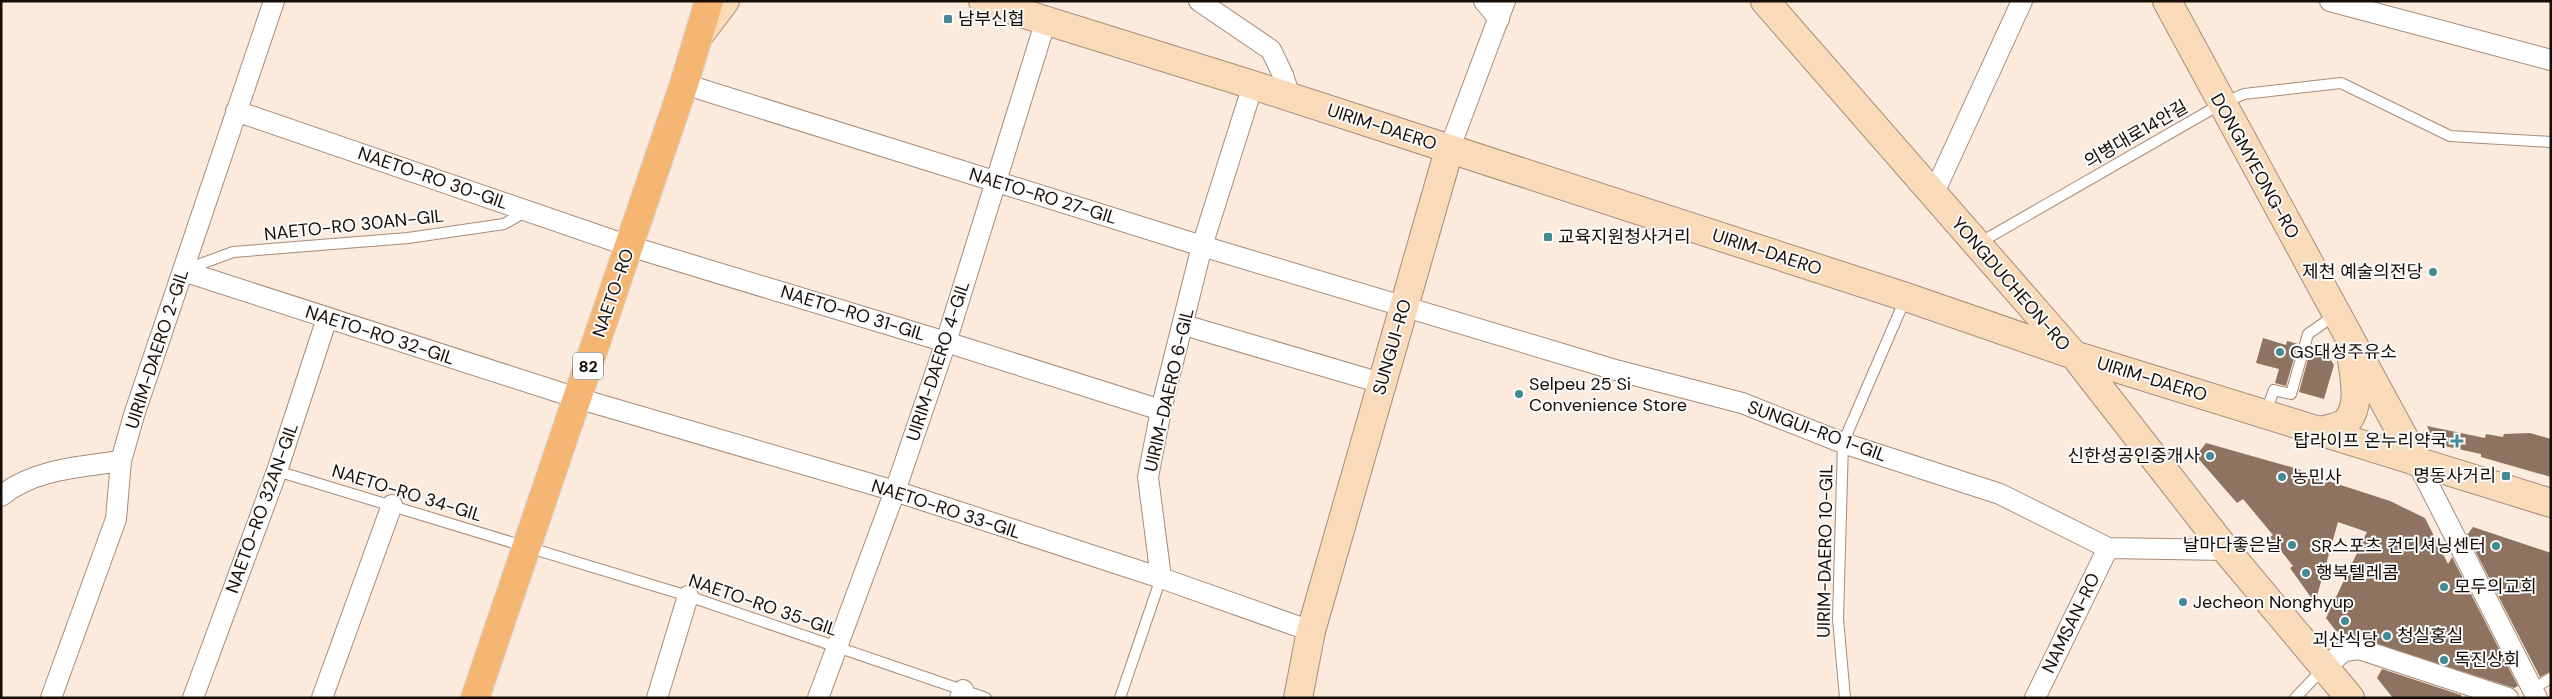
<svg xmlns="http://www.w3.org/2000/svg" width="2552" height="699" viewBox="0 0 2552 699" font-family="'DM Sans','Noto Sans KR',sans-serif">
  <rect width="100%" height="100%" fill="#fceadd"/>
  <path fill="#8d7360" d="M2263 338 2286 345 2287 341 2298 344 2286 386 2275 383 2279 369 2256 363Z
    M2311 348 2326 353 2334 365 2324 399 2299 392Z
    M2427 426 2485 438 2486 434 2503 437 2504 434 2530 433 2551 439V477L2481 457V454L2435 444Z
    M2206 443 2298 469 2322 479 2390 501 2425 518 2448 564 2452 557 2518 686 2514 688 2336 631 2326 618 2367 532 2338 522 2315 603 2290 568 2293 566 2270 537 2273 535 2243 499 2237 503 2196 456Z
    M2473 527 2551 553V671L2540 677 2467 535Z
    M2382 669 2461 695 2462 698H2393L2377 678Z"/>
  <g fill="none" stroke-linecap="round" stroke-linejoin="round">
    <g stroke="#a78c79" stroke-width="12">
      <path id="lane" d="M1979 243 2221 104 2244 94 2341 83 2450 136 2551 142
        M187 269 233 252 408 238 504 224 527 211
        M2265 414 2274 390 2291 394 2308 334 2335 315
        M277 471 688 596 986 698
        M2532 689 2551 678
        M1120 698 1161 578
        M1845 698 1838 619 1843 443 1906 297
        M2295 698 2324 668"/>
    </g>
    <g stroke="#a78c79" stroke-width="22">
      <path id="street" d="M1199 1 1271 50 1283 75 1290 97
        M1484 1 1499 19
        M2330 1 2551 60
        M684 84 1202 246 1619 371 1742 403 1843 443 2000 494 2108 548 2226 550
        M236 111 629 246 946 342 1161 410
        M1449 150 1505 1
        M1933 195 2022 1
        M183 271 577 398 895 491 1161 578 1311 631
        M1184 325 1381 383
        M2417 462 2537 698
        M1 496C34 469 80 467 121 461
        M1161 578 1148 477 1161 410 1202 246 1253 85
        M2325 667 2344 651 2359 649 2508 698
        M51 698 116 519 121 461 134 415 274 1
        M193 698 277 471 327 318
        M322 698 392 505
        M657 698 688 596
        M818 698 895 491 946 342 1046 20
        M960 698 963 690
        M2035 698 2108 548"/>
    </g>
    <g stroke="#a78c79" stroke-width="30">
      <path id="secondary" d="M983 1 1253 85 1906 297 2074 355 2551 503
        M1765 1 2074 355 2226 550 2350 698
        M2167 1 2417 462
        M700 34 725 1
        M2319 431C2327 429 2338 428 2345 423 2363 407 2353 372 2351 352
        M1298 698 1311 631 1449 150"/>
    </g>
    <g stroke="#d5d3d2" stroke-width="30">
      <path id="primary" d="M475 698 684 84 709 1"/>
    </g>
    <use href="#lane" stroke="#fff" stroke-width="10"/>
    <use href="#street" stroke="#fff" stroke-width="20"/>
    <use href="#secondary" stroke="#fadbb9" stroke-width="28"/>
    <use href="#primary" stroke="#f6b673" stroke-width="28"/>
  </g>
  <g fill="#448a94" stroke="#fbfbfb" stroke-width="2">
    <rect x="943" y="14" width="10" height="10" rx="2.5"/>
    <rect x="1543" y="232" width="10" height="10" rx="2.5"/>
    <circle cx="2433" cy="272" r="5"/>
    <circle cx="2280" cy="352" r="5"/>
    <circle cx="1519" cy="394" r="5"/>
    <path d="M2454.5 433.5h5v5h5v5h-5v5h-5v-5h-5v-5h5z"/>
    <circle cx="2210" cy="456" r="5"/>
    <rect x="2501" y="471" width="10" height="10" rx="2.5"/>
    <circle cx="2282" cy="477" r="5"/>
    <circle cx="2292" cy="545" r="5"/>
    <circle cx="2496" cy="546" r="5"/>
    <circle cx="2306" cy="573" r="5"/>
    <circle cx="2444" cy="587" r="5"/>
    <circle cx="2183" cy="602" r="5"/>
    <circle cx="2345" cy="621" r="5"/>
    <circle cx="2387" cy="636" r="5"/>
    <circle cx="2444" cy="660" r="5"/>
  </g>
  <g text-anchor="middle" stroke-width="4" stroke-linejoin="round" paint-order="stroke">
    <rect fill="#fbfbfb" stroke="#5b5450" stroke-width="1" x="573" y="352.5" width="30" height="27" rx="4"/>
    <g font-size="16" font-weight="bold" fill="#160c06">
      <text x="588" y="372">82</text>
    </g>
    <g font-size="18" fill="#160c06" stroke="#fbfbfb" text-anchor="start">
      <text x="958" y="25">남부신협</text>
      <text x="1558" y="243">교육지원청사거리</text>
      <text x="2423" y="278" text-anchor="end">제천 예술의전당</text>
      <text x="2290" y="358">GS대성주유소</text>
      <text x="1529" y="390">Selpeu 25 Si<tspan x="1529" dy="21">Convenience Store</tspan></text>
      <text x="2447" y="447" text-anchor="end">탑라이프 온누리약국</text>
      <text x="2200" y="462" text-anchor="end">신한성공인중개사</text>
      <text x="2496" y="482" text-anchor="end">명동사거리</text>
      <text x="2292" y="483">농민사</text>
      <text x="2282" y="551" text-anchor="end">날마다좋은날</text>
      <text x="2486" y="552" text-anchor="end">SR스포츠 컨디셔닝센터</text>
      <text x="2316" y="579">행복텔레콤</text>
      <text x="2454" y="593">모두의교회</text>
      <text x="2193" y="608">Jecheon Nonghyup</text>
      <text x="2397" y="642">청실홍실</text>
      <text x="2345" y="646" text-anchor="middle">괴산식당</text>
      <text x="2454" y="666">독진상회</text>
    </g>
    <g font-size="18" fill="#160c06" stroke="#fbfbfb">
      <text transform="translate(1382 127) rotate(18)" y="6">UIRIM-DAERO</text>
      <text transform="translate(2136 134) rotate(-30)" y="6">의병대로14안길</text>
      <text transform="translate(2255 166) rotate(61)" y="6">DONGMYEONG-RO</text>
      <text transform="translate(433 178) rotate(19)" y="6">NAETO-RO 30-GIL</text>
      <text transform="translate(1043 196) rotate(17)" y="6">NAETO-RO 27-GIL</text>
      <text transform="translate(354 225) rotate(-6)" y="6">NAETO-RO 30AN-GIL</text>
      <text transform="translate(1767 252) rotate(18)" y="6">UIRIM-DAERO</text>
      <text transform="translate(2011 284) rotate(49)" y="6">YONGDUCHEON-RO</text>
      <text transform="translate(613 293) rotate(-71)" y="6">NAETO-RO</text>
      <text transform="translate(853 313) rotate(17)" y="6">NAETO-RO 31-GIL</text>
      <text transform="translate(380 335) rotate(18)" y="6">NAETO-RO 32-GIL</text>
      <text transform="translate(1392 347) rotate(-74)" y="6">SUNGUI-RO</text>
      <text transform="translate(157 349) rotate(-72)" y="6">UIRIM-DAERO 2-GIL</text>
      <text transform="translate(938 361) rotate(-72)" y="6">UIRIM-DAERO 4-GIL</text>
      <text transform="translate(2152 379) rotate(17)" y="6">UIRIM-DAERO</text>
      <text transform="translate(1169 390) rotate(-77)" y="6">UIRIM-DAERO 6-GIL</text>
      <text transform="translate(1817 431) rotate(20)" y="6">SUNGUI-RO 1-GIL</text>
      <text transform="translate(407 493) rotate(17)" y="6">NAETO-RO 34-GIL</text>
      <text transform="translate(262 508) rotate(-70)" y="6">NAETO-RO 32AN-GIL</text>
      <text transform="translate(946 509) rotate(18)" y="6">NAETO-RO 33-GIL</text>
      <text transform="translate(1825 551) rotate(-89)" y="6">UIRIM-DAERO 10-GIL</text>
      <text transform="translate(763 605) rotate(19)" y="6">NAETO-RO 35-GIL</text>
      <text transform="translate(2071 623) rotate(-64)" y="6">NAMSAN-RO</text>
    </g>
  </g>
  <rect width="2552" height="699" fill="none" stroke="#160c06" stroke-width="5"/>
</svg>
